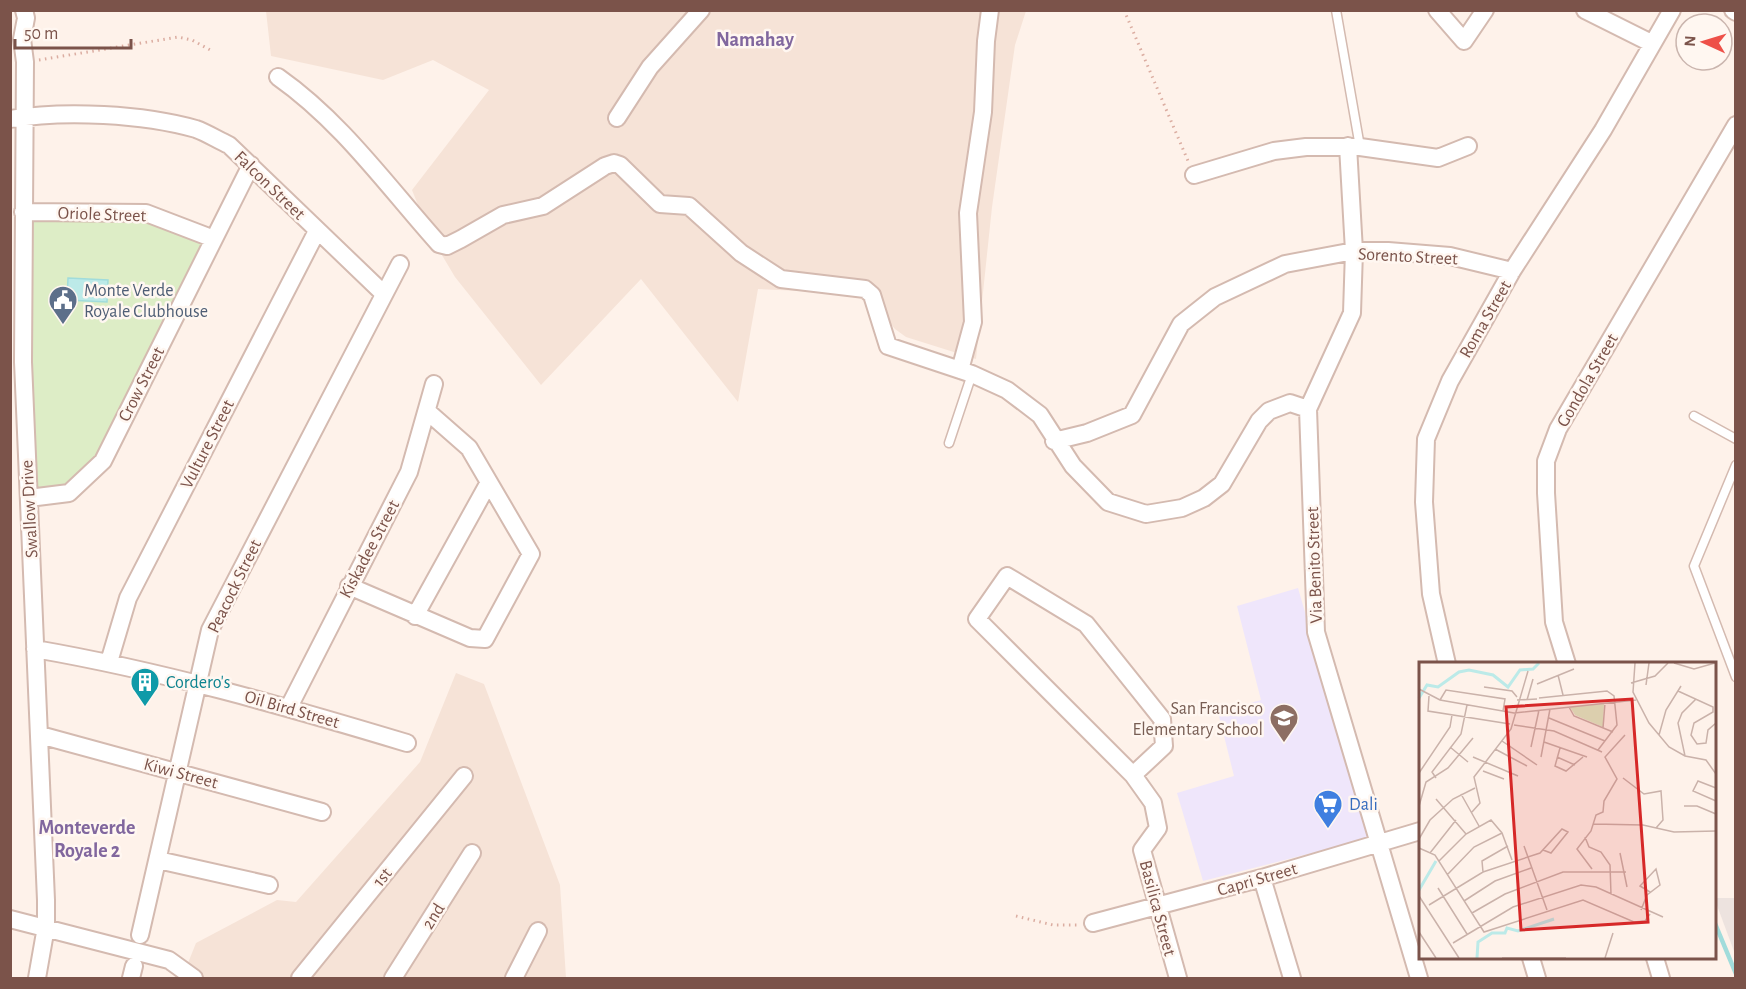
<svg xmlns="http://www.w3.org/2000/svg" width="1746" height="989" viewBox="0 0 1746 989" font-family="'Alegreya Sans',sans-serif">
  <rect width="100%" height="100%" fill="#fef2ea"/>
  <path fill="#f6e3d7" d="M266 11H1026L1015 45 992 207 976 359 906 337 895 329 866 294 758 289 738 402 641 279 541 385 455 277 430 235 412 190 489 90 433 60 383 80 271 56Z
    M456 673 484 684 560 885 566 978H182L196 943 277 900 296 902 420 762Z"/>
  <path fill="#ede3df" d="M1715 898H1735V954L1715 900Z"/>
  <path fill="#efe6fb" d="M1298 588 1370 838 1203 881 1177 793 1234 776 1218 712 1261 700 1237 606Z"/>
  <path fill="#ddedc6" d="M28 219 146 221 202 244 96 455 68 484 33 488Z"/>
  <path fill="#bceae8" stroke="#a1dcdb" stroke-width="1.5" d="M68 278 108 280 107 302 67 300Z"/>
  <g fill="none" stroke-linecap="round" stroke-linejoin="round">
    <path stroke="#a1dcdb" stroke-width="4.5" d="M1714 921 1736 974"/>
    <g stroke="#d4bab0" stroke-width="11">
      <path id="service" d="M1336 10 1360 147
        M1694 416 1736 439
        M949 443 972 374
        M1736 465 1694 566 1736 677"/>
    </g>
    <g stroke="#d4bab0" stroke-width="20">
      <path id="minor" d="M24 10 26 18 22 39 25 62 23 362 46 900V927L37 978
        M1437 10 1464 41 1485 10
        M1585 10 1651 43
        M1733 10 1736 12
        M278 77C342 122 387 186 439 244L447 246 461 239 503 215 543 206 605 166 614 163 620 165 660 204 689 206 741 253 781 279 865 289 872 295 888 346 972 374 1007 390 1040 415 1073 466 1108 502 1146 514 1182 508 1204 498 1222 484 1259 421 1269 411 1290 403 1308 409
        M617 118 650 67 701 10
        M10 119C65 110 143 114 196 129 207 133 218 140 229 145L384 294
        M1348 146 1354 251 1352 313 1308 409 1316 632 1419 978
        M1194 175 1274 151 1306 147H1360L1438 158 1468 146
        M23 212 146 213 214 239
        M960 370 973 322 968 213 983 112 986 41 990 10
        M1054 441 1087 433 1132 415 1181 324 1215 297 1285 264 1354 251H1388L1450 256 1512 271
        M29 498 69 493 103 461 251 165
        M349 586 470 638 485 639 531 554 469 448 428 412
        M415 616 488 484
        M35 649C162 671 284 706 407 743
        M109 662 128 598 317 231
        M1447 664 1431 594 1424 502 1426 439 1450 381 1512 271 1603 130 1672 10
        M1567 664 1554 622 1546 493V461L1558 429 1736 125
        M289 707 409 472 434 384
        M40 735 322 812
        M1133 775 1164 746 1162 719 1086 624 1007 576 977 619 1133 775 1153 803 1158 828 1142 850 1178 978
        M158 860 269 885
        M1262 878 1292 978
        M10 919 169 960 194 978
        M1093 923 1262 878 1420 831
        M140 935 210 630 400 264
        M1531 958 1537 978
        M1655 958 1661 978
        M131 978 134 966
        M300 978 464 776
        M393 978 472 853
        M514 978 538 931"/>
    </g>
    <path stroke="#dbada1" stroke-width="3" stroke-dasharray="1.5 4.5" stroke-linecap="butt" d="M1124 10 1188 161
      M39 60 178 37 192 40 212 51
      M1016 916 1053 925H1080"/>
    <use href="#service" stroke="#fff" stroke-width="8"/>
    <use href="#minor" stroke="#fff" stroke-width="16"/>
  </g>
  <defs>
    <g id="civic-pin" transform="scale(1.5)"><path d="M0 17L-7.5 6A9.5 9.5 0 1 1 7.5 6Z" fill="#5c6f8a" stroke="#fff7f1"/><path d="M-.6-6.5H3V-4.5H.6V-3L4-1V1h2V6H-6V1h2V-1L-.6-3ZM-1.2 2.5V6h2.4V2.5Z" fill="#fff"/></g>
    <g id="building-pin" transform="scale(1.5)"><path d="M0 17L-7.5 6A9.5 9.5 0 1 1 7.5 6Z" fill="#0f9aa8" stroke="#fff7f1"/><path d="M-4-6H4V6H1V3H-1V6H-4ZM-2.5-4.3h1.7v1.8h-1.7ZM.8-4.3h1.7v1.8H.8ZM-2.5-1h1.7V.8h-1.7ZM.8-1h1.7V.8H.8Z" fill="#fff"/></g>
    <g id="school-pin" transform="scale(1.5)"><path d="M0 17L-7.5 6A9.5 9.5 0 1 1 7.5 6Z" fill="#8d6e63" stroke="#fff7f1"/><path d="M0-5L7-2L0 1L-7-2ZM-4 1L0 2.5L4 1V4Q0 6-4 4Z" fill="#fff"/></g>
    <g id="supermarket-pin" transform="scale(1.5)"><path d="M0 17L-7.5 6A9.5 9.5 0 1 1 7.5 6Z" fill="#3f7fe0" stroke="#fff7f1"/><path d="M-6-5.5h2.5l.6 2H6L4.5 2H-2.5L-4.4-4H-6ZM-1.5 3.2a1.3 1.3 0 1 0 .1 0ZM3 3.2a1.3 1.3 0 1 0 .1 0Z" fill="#fff"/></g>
  </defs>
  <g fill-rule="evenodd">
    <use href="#civic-pin" x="63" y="300"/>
    <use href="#building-pin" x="145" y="682"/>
    <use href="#school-pin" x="1284" y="718"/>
    <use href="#supermarket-pin" x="1328" y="804"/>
  </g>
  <g text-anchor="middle" stroke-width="5" stroke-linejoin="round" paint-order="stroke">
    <g font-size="18" fill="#7b534a" stroke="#fff7f1">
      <text transform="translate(270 185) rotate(44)" y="6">Falcon Street</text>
      <text transform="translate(102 214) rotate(2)" y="6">Oriole Street</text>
      <text transform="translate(1408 256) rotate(3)" y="6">Sorento Street</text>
      <text transform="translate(1485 319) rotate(-60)" y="6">Roma Street</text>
      <text transform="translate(1587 380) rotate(-60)" y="6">Gondola Street</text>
      <text transform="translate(141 384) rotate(-63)" y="6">Crow Street</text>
      <text transform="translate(207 444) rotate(-63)" y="6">Vulture Street</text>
      <text transform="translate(29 509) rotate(-93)" y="6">Swallow Drive</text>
      <text transform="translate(369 549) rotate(-62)" y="6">Kiskadee Street</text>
      <text transform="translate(1314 565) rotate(-92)" y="6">Via Benito Street</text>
      <text transform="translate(234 586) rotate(-64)" y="6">Peacock Street</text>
      <text transform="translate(292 709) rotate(16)" y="6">Oil Bird Street</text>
      <text transform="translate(181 773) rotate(15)" y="6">Kiwi Street</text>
      <text transform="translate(382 877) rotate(-51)" y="6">1st</text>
      <text transform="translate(1257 879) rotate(-16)" y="6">Capri Street</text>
      <text transform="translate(1158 908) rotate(75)" y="6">Basilica Street</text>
      <text transform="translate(433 916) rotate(-58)" y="6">2nd</text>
    </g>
    <g font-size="18" fill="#4e5e75" stroke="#fff7f1" text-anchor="start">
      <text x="84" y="296">Monte Verde<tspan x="84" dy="21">Royale Clubhouse</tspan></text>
    </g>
    <g font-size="18" fill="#0d838f" stroke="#fff7f1" text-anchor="start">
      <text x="166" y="688">Cordero's</text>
    </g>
    <g font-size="18" fill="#785e54" stroke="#fff7f1" text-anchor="end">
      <text x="1263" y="714">San Francisco<tspan x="1263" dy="21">Elementary School</tspan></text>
    </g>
    <g font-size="18" fill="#366cbe" stroke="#fff7f1" text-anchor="start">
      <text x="1349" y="810">Dali</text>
    </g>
    <g font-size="20" font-weight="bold" fill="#81679e" stroke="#fff7f1">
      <text x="755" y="46">Namahay</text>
      <text x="87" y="834">Monteverde<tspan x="87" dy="23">Royale 2</tspan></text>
    </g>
  </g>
  <g transform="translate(1419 662)">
    <rect width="297" height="297" fill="#fef2ea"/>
    <path d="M185 42 184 65 156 53 151 45Z" fill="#ddedc6"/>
    <path fill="none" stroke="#bceae8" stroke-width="3" d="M0 36 8 23 19 25 40 10 50 8 74 13 89 25 101 8 114 7 120 1M0 228 17 199M58 296 59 280 73 271H86L88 266 99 269 135 257"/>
    <path fill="none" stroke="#cab2aa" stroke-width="1.5" d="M216 1 214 30 230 61 250 85 266 94 287 98 297 112M255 1 275 7 296 1M139 13 144 33M212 21 236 14 249 1M118 22 155 7M227 23 230 1M65 25 93 29 98 35M0 27 21 38 95 51 217 38M259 29 294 45V50L275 61 272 73 278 82 287 81 289 68 297 61M10 34 9 49 91 62M120 36 188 29 195 34 198 63 179 88M21 38 27 28 86 37 84 49M98 38 118 37M108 38 114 17M150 45 155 54 194 70M130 56 186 79M95 63 135 69 183 90M184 66 186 41M240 73 247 48 262 24M83 79 118 103M125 80 168 95M31 85 49 100M112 85 120 48M141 86 136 104 147 109 164 95M76 87 108 104M266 94 259 61 263 51 277 37M54 95 99 114M122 95 131 47M138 95 156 103M64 109 85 117M0 111 31 65 33 53M17 116 13 110 42 72 48 43M204 116 225 132 242 129 244 158 237 166M297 126 279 119 274 129 297 139M42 132 60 164M17 137 47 172M0 144 7 120 29 106 54 76M265 144H278L297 152M53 150 61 141 55 115 92 67 109 9M174 162 224 163 255 170 297 169M166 175 170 185 182 190 191 203 192 232M0 177 11 158 34 137 56 126M105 184 128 248M0 186 16 193 65 270 164 238 215 260 226 259 231 252M11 191 37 158M201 191 208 225M20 199 47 172 72 158 83 171 93 198M173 207 158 187 172 169 177 153 184 150 185 139 198 117 186 95 206 73M64 210 63 199 89 184M28 213 55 185 83 171M19 226 48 272M0 234 40 296M45 239 76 219 112 206M10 243 64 210 121 191 143 167 149 170 132 191 124 188M222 248 228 233 241 223 237 207 221 224 231 230M53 251 86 232 144 210H207M0 270 17 296M34 281 94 245 162 223 177 225 244 255M83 296H147M186 296 194 271"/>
    <path fill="#d62828" fill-opacity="0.15" stroke="#d62828" stroke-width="3" d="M213 37 229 260 102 268 87 45Z"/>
    <rect width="297" height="297" fill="none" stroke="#7b534a" stroke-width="3"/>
  </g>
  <rect width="1746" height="989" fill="none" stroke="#7b534a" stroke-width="24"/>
  <g transform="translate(1704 42) rotate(274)"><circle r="28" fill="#fff7f1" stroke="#cab5ae" stroke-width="1.5"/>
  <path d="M0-4.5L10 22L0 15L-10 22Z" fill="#ee5048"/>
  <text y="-9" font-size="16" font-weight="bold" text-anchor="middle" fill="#7b534a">N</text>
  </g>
  <path d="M15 39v9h116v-9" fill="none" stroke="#7b534a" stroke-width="3"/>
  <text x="24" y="39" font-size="18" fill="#7b534a" stroke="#fff7f1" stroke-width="4.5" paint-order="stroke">50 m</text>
</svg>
